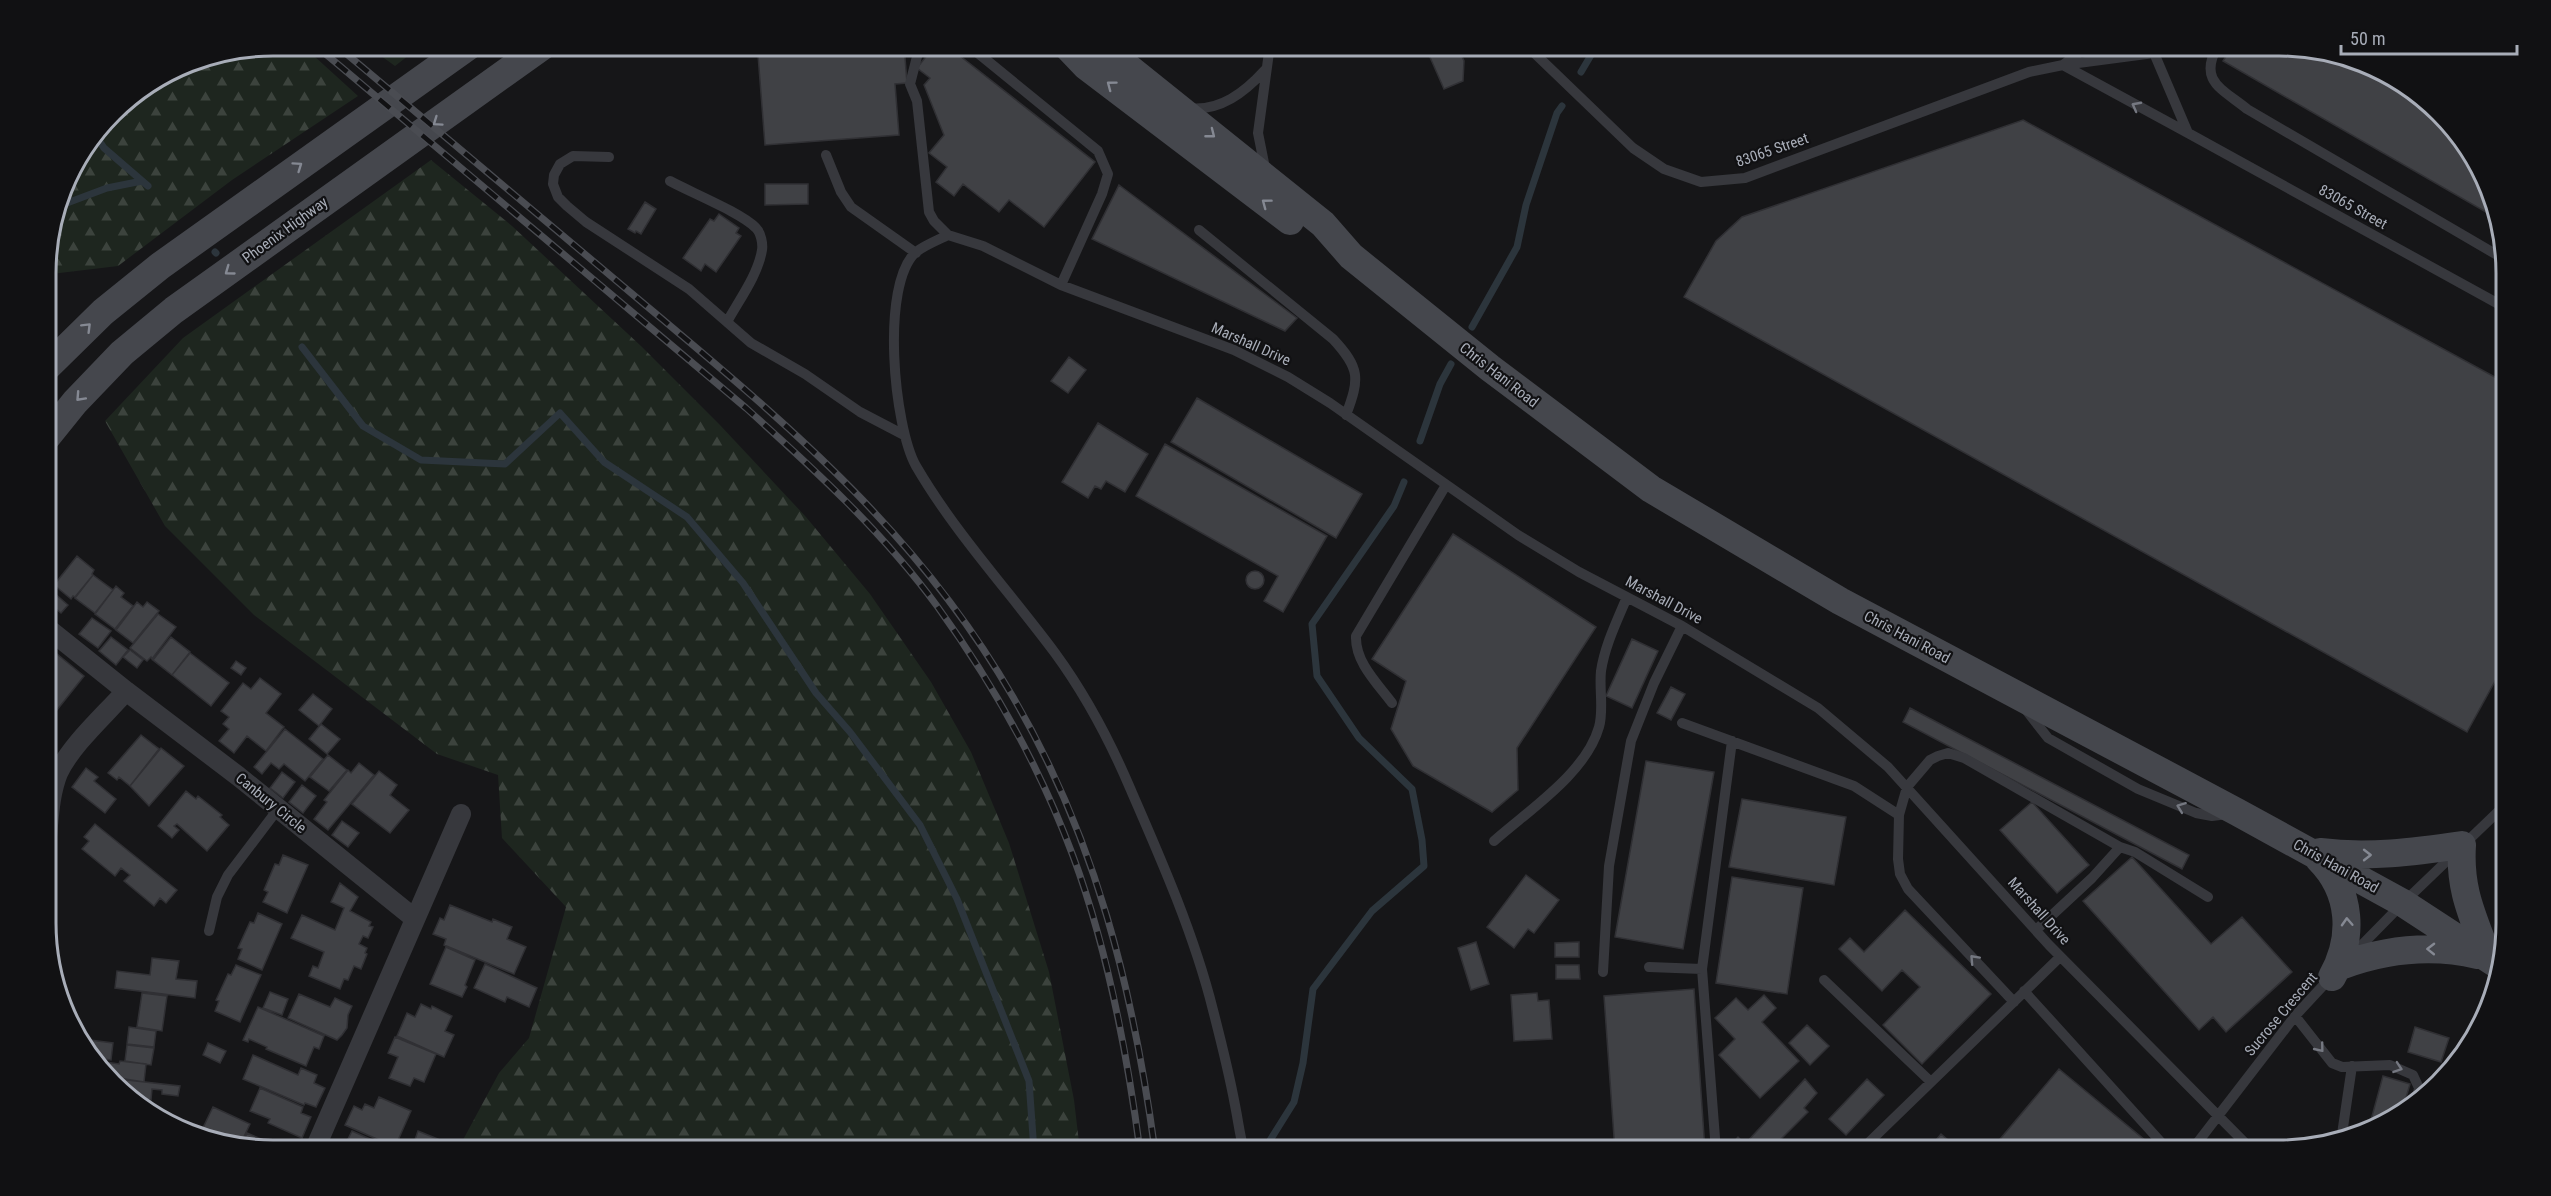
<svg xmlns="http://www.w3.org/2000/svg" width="2551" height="1196" viewBox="0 0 2551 1196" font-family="'Roboto Condensed',sans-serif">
  <defs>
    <pattern id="forest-firs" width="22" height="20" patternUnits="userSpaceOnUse" patternTransform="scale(1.5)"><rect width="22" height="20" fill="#1e261f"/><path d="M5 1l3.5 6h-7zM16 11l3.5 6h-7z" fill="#3c433d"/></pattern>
  </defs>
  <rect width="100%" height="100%" fill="#161618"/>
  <path fill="url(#forest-firs)" d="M273 45H302L358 96 232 180 118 266 51 274 46 270V257L68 172 122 102 186 62Z
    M366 45H422L395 66Z
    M431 160 512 226 641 346 719 424 806 517 870 594 931 682 971 752 1009 843 1049 972 1074 1100 1080 1151H457L499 1073 529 1038 566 907 502 838 498 775 437 754 254 615 165 526 105 421 183 338Z"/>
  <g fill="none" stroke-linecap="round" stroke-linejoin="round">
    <path stroke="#2c353c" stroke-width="7" d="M1581 72 1597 45
      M96 136 104 148 148 186
      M59 206 107 188 142 181
      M215 252 216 253
      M1472 327 1517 247 1526 205 1557 113 1562 106
      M302 347 363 426 421 460 505 464 560 413 604 462 687 517 743 583 816 693 850 732 920 825 957 899 1029 1081 1034 1151
      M1420 441 1440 384 1451 364
      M1264 1150 1294 1102 1303 1063 1313 989 1372 911 1424 866 1422 840 1412 789 1359 738 1317 676 1312 624 1394 506 1404 482"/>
  </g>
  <path fill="#404145" stroke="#303034" stroke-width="1.5" d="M884 45H904L907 83 895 84 899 135 765 145 758 55Z
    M935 45H946L1095 162 1044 227 1009 200 999 212 963 184 954 196 936 182 947 167 929 153 944 135 924 85 930 78 917 68Z
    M1451 45H1457L1464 61 1463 81 1444 89 1429 55Z
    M2233 45H2278L2366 62 2417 92 2459 134 2489 186 2498 219 2223 61Z
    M2023 120 2504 382 2505 663 2467 732 1684 297 1716 241 1742 217Z
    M765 184H808V204L765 205Z
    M1119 185 1297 318 1285 331 1092 239Z
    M645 202 656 209 641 234 636 231 635 233 628 229Z
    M719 214 739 228 736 233 741 236 716 272 705 264 701 271 683 258 710 219 714 221Z
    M1069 357 1086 370 1068 393 1051 381Z
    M1197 398 1362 494 1336 538 1171 442Z
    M1098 423 1148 454 1125 492 1106 481 1101 489 1095 486 1088 498 1062 482Z
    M1165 444 1327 536 1283 612 1264 601 1278 576 1136 496Z
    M1453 534 1596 627 1517 748 1518 790 1492 812 1413 766 1391 729 1406 681 1372 659Z
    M77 556 94 570 92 574 93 575 75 597 73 596 71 599 54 585Z
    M1246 580a9 9 0 1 1 18 0a9 9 0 1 1-18 0Z
    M93 575 113 590 95 613 75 598Z
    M116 586 124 593 121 597 133 606 115 629 95 614Z
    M53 592 68 605 61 613 46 601Z
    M137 602 143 607 147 602 159 611 133 643 116 630Z
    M158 614 176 627 152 659 151 657 147 661 130 648Z
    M92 618 111 631 98 648 79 634Z
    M111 637 128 650 116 665 99 651Z
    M171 637 190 652 172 675 153 660Z
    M1632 639 1658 651 1632 708 1606 696Z
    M130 650 143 660 137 668 123 657Z
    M190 653 229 683 211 706 172 675Z
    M57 654 84 676 53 715 46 710V667Z
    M236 661 246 668 241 675 231 668Z
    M260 678 281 694 266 713 284 727 266 751 247 736 234 753 219 741 229 729 223 724 229 717 221 711 243 683 251 689Z
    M1671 687 1685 694 1671 720 1657 713Z
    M313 694 332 709 319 726 299 710Z
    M1910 708 2189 855 2182 869 1903 722Z
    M321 724 340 739 327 754 309 739Z
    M285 729 323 759 305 781 284 764 279 769 271 763 262 774 254 767Z
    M141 735 159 749 130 786 119 777 117 780 108 773Z
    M161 748 184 766 149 806 130 786Z
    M328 755 347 770 329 791 310 777Z
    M1646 761 1714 772 1683 949 1615 937Z
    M359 763 374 775 328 830 314 819 327 802 324 800 348 770 351 773Z
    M86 768 98 777 94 781 116 799 105 813 72 787Z
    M379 771 397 785 390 795 409 810 390 833 352 804Z
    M282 772 295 782 283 798 270 788Z
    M302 785 316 796 303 813 289 802Z
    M186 791 196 799 198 796 222 815 220 817 229 825 207 851 177 824 174 826 179 830 172 838 158 826Z
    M1742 799 1846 817 1834 885 1729 867Z
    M2032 802 2089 865 2057 893 2000 830Z
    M342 821 359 833 348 847 332 835Z
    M95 824 177 890 166 903 160 898 154 906 124 881 130 875 121 868 115 876 82 849 89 841 84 837Z
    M283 855 308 865 287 913 263 902 268 892 264 890 275 864 279 865Z
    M2132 857 2211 944 2242 917 2292 972 2226 1032 2213 1017 2199 1030 2083 901Z
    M1526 875 1559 900 1534 933 1528 929 1514 948 1487 927Z
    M1732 877 1803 888 1787 994 1716 983Z
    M340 883 358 897 350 911 371 922 369 926 373 927 368 938 363 936 359 944 367 948 365 953 367 954 361 969 354 966 348 980 344 979 340 989 309 976 313 966 318 968 324 952 291 938 302 915 335 930 344 908 331 902Z
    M450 905 492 922 493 919 512 927 507 939 526 947 514 974 444 945 446 939 433 934 440 918 444 920Z
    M1905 910 1991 994 1922 1064 1883 1025 1920 987 1902 970 1882 991 1839 949 1850 938 1864 952Z
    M258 913 282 924 262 970 238 959 242 949 238 948 250 922 254 923Z
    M1476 942 1489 984 1471 990 1458 948Z
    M1579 942V957H1555V943Z
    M446 947 475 960 465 985 467 987 462 997 430 984Z
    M152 958 179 961 176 979 197 981 195 998 115 988 117 971 150 975Z
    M485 964 537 988 529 1007 507 997 505 1002 474 988Z
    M236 965 261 975 240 1022 215 1011 219 1001 216 1000 228 974 231 975Z
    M1556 965H1579L1580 979H1556Z
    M1694 989 1705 1151H1615L1604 996Z
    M270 992 288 999 282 1015 263 1008Z
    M142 993 167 996 162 1031 137 1027Z
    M1537 993 1538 1001 1549 1000 1552 1039 1514 1041 1511 995Z
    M299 994 330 1007 335 998 352 1006 348 1015 347 1028 342 1035 337 1040 288 1018Z
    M1764 995 1776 1008 1762 1022 1799 1061 1760 1098 1719 1055 1735 1039 1715 1018 1736 998 1748 1010Z
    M421 1004 431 1009 432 1006 452 1016 445 1031 454 1035 444 1057 397 1036 407 1013 415 1017Z
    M258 1007 324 1036 319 1049 314 1047 306 1066 266 1049 267 1047 249 1039 248 1042 243 1040Z
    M1807 1025 1829 1046 1810 1065 1789 1043Z
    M129 1027 156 1031 154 1047 127 1044Z
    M2415 1027 2449 1038 2441 1062 2408 1052Z
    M395 1037 436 1054 424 1082 414 1078 410 1086 389 1078 398 1057 388 1053Z
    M90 1040 113 1043 111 1060 89 1057Z
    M208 1043 226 1051 220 1063 203 1055Z
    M127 1045 154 1048 151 1065 125 1061Z
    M253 1055 298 1075 301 1068 317 1075 314 1083 325 1088 316 1107 305 1103 304 1105 243 1079Z
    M99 1061 119 1064 120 1061 146 1064 144 1082 106 1076 98 1068Z
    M2059 1069 2146 1141 2139 1151H1990Z
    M2383 1076 2410 1084 2401 1115 2368 1131Z
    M109 1078 180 1086 178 1096 162 1094V1090L152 1089 151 1100 128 1098Z
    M1805 1079 1817 1093 1804 1108 1808 1112 1769 1151H1732L1729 1147 1738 1137 1745 1144Z
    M1867 1079 1884 1095 1846 1135 1829 1119Z
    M260 1088 303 1107 301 1113 311 1117 302 1138 268 1123 270 1119 250 1111Z
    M379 1097 411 1111 395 1147 345 1125 354 1106 362 1110 365 1104 374 1108Z
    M213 1107 250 1124 240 1145 199 1136Z
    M352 1131 395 1150V1151H348L343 1149Z
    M418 1131 445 1142 441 1151H411Z
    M247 1133 273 1144 271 1151 242 1145Z
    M1941 1134 1961 1151H1927Z"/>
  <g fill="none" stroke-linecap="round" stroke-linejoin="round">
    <path stroke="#37383d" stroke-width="10" d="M920 45 910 84 917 101 929 212 934 221 948 235 983 246 1061 285 1234 350 1288 377 1330 403 1518 535 1579 572 1682 626 1818 708 1888 767 2049 945 2253 1151
      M968 45 1098 151 1108 174 1102 194 1061 285
      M1526 45 1633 148 1664 169 1701 182 1745 178 2029 72 2063 65 2154 53
      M2155 45 2154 53 2188 133 2504 307
      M2218 45C2198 81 2221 88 2247 109L2504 259
      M2063 65 2188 133
      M2063 65 2089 45
      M1188 108C1220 112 1245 92 1265 70
      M826 155 841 192 851 207 916 253
      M609 157 573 156 560 164 554 175 553 184 558 197 567 206 586 222 689 289 751 343 805 374 860 412 904 435
      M1265 168 1258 133 1270 45
      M670 181C690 192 742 213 756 228 761 233 763 244 762 250 758 275 739 300 727 322
      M1199 230 1333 339C1360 368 1360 378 1346 415
      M948 235C938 240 925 245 916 252 880 284 894 427 916 466 955 533 1009 591 1055 653 1085 694 1110 741 1130 788 1161 859 1194 934 1213 1010 1221 1041 1229 1073 1235 1105 1238 1120 1240 1136 1244 1151
      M1392 703C1377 683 1355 662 1356 636L1446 485
      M2023 706 2048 738 2138 789 2196 813 2212 816 2228 814
      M1682 723 1854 786 1899 815
      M1494 841C1529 810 1586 773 1599 727 1604 710 1599 689 1601 671 1605 645 1617 621 1627 597
      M2036 930 2092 878 2120 847
      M209 931 217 897 228 875 278 809
      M2353 954 2403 903 2506 804
      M1649 967 1702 969
      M1603 972 1609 866 1631 741 1654 683 1682 626
      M1824 980 1931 1082
      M2024 991 2169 1151
      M2014 1002 1908 889 1900 874 1898 859 1899 815 1907 787 1930 760 1938 756 1948 753 1964 758 2120 847 2135 852 2208 897
      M2295 1016 2332 1063 2342 1067 2390 1065 2413 1075 2419 1088 2416 1103
      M2341 1141 2352 1066
      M1716 1151 1702 969 1732 741
      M1860 1151 2060 957
      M2191 1151 2295 1016 2332 976"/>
    <path stroke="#37383d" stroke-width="20" d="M46 627 126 691 238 776 414 918
      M47 837C49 815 50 793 58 773 71 745 105 715 126 691
      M314 1151 461 814"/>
    <path stroke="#45474d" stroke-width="28" d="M1066 45 1086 66 1290 221
      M1100 45 1323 224 1351 256 1490 368 1651 489 1840 601 2237 812 2403 903 2498 965
      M46 368 103 312 160 266 470 45
      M46 438 75 402 122 353 174 310 544 45
      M2320 852C2368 858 2414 852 2462 845 2459 891 2473 916 2488 958
      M2319 859C2352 892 2354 938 2332 977
      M2343 965C2387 949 2431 944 2478 955"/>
    <g stroke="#4a4c52" stroke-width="7">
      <path id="rail" d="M315 45 746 408C814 469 883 532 937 606 992 682 1040 767 1073 856 1108 950 1127 1052 1140 1151
        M336 45C438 131 541 217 643 303 787 424 917 531 1013 697 1096 839 1133 989 1155 1151"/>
    </g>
    <use href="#rail" stroke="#111113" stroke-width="4.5" stroke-dasharray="14" stroke-linecap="butt"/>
  </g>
  <defs><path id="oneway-chevron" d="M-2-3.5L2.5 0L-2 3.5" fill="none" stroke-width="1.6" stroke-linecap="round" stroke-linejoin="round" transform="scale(1.5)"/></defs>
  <g stroke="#858993">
    <use href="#oneway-chevron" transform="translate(1111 85) rotate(-143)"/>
    <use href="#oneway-chevron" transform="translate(437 122) rotate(145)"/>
    <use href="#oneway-chevron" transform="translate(1211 134) rotate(38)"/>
    <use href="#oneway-chevron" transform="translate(298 166) rotate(-35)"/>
    <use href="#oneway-chevron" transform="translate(1266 203) rotate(-143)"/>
    <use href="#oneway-chevron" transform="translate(229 271) rotate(144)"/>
    <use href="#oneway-chevron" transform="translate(87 327) rotate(-45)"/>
    <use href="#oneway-chevron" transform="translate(80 397) rotate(133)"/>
    <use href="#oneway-chevron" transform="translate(2367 855)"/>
    <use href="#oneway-chevron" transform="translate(2347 922) rotate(-93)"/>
    <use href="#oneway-chevron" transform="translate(2431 949) rotate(-179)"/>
  </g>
  <g stroke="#757881">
    <use href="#oneway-chevron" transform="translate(2136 106) rotate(-152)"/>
    <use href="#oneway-chevron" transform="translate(2181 807) rotate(-159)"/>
    <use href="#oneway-chevron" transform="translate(1974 959) rotate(-133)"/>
    <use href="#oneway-chevron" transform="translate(2320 1048) rotate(51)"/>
    <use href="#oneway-chevron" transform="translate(2398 1068) rotate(19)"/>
  </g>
  <g text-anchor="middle" stroke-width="4.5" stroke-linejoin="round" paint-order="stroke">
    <g font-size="15" fill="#a8adb8" stroke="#111113">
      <text transform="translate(1772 150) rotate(-19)" y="5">83065 Street</text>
      <text transform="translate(2353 207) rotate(29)" y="5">83065 Street</text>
      <text transform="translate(285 230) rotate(-36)" y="5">Phoenix Highway</text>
      <text transform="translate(1251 344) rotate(24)" y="5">Marshall Drive</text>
      <text transform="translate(1499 375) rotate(38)" y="5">Chris Hani Road</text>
      <text transform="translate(1664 600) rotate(28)" y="5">Marshall Drive</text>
      <text transform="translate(1907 637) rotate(28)" y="5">Chris Hani Road</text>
      <text transform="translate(271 803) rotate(39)" y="5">Canbury Circle</text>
      <text transform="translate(2336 866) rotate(29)" y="5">Chris Hani Road</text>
      <text transform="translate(2039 911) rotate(48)" y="5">Marshall Drive</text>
      <text transform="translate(2281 1014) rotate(-50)" y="5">Sucrose Crescent</text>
    </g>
  </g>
  <path d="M0 0H2551V1196H0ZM273 56H2279A217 217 0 0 1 2496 273V923A217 217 0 0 1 2279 1140H273A217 217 0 0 1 56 923V273A217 217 0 0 1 273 56Z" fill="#111113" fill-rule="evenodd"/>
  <path fill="none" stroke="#a8adb8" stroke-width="3" d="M273 56H2279A217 217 0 0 1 2496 273V923A217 217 0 0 1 2279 1140H273A217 217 0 0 1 56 923V273A217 217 0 0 1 273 56Z"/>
  <path d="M2341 45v9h176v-9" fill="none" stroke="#a8adb8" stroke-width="3"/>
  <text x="2350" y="45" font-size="18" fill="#a8adb8" stroke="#111113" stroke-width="4.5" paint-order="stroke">50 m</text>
</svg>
